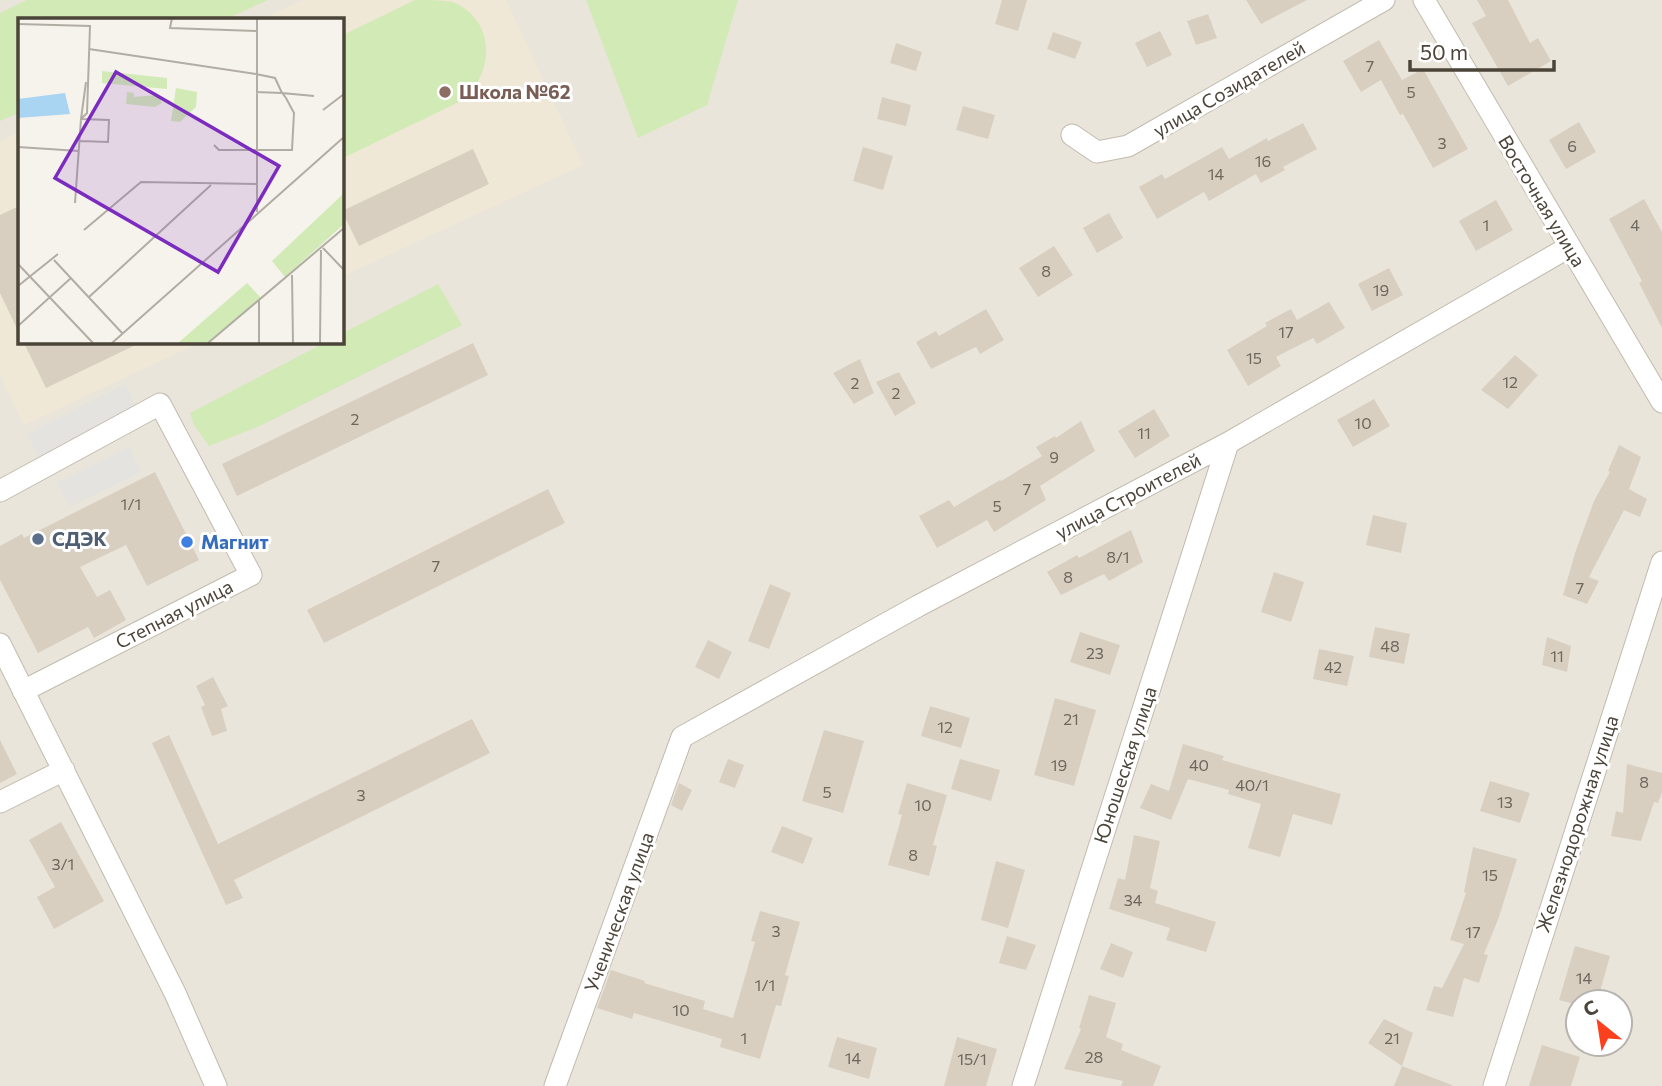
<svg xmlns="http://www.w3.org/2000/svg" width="1662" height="1086" viewBox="0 0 1662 1086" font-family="Commissioner,sans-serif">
  <rect width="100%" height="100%" fill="#f6f3ec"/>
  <path fill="#eae5da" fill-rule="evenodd" d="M0 0H1662V1086H0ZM19 19H341V341H19ZM1578 1002H1620V1044H1578Z"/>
  <path fill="#efe8d6" d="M303 0H506L583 165 341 277V19H262Z
    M19 132V341H203L24 425 0 376V141Z"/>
  <path fill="#d2eab5" d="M27 0H268L226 19H19V113L0 121V13Z
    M415 0C426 0 442 0 453 2 498 21 495 79 457 103L341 159V36Z
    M586 0H738L707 105 638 138Z
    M438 284 462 325 260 426 209 446 194 425 190 413 328 341H341V334Z"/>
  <path fill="#e5e3e0" d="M125 384 137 408 39 458 27 434Z
    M129 447 141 472 69 507 57 483Z"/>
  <path fill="#d8cfc1" d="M1002 0H1027L1018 31 995 24Z
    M1246 0H1307L1261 24Z
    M1477 0H1508L1530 43 1538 38 1551 61 1508 86 1472 23 1486 16Z
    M1208 14 1217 38 1196 45 1187 21Z
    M1160 31 1172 55 1147 67 1135 43Z
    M1053 32 1082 42 1075 59 1047 49Z
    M1379 40 1402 80 1423 69 1468 149 1433 168 1403 114 1400 115 1381 80 1361 92 1343 61Z
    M896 43 922 52 916 71 890 63Z
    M882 97 911 105 906 126 877 119Z
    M963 106 995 115 988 139 956 130Z
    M1579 122 1596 152 1566 169 1549 140Z
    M1303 123 1317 149 1283 167 1285 170 1261 183 1256 174 1209 201 1204 192 1157 219 1139 187 1162 174 1165 179 1222 147 1229 159 1267 138 1268 141Z
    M863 147 893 156 883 190 853 181Z
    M473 149 489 184 359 246 342 211Z
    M1644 199 1662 232V328L1639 283 1642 281 1609 219Z
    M1496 200 1513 230 1476 251 1459 221Z
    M19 206V333L0 293V215Z
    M1109 213 1123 238 1097 253 1083 228Z
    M1054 246 1073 275 1038 297 1019 268Z
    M1389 268 1403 295 1372 311 1358 284Z
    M1329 302 1345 328 1317 344 1313 338 1276 357 1281 366 1248 386 1227 350 1267 326 1265 323 1291 309 1297 320Z
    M986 309 1004 340 980 354 976 347 931 369 916 342 936 331 939 336Z
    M23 341H144L46 388Z
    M473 343 488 375 237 496 222 464Z
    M1515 355 1538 375 1508 409 1481 390Z
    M860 359 874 393 854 404 833 373Z
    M899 372 916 403 895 416 876 382Z
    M1374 399 1390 426 1353 447 1337 420Z
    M1154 409 1170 436 1135 458 1118 431Z
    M1081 421 1095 451 1040 486 1046 500 994 532 987 520 937 548 919 516 949 500 954 507 1000 480 1001 481 1042 456 1036 447 1055 436 1056 438Z
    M1619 445 1641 457 1629 489 1647 499 1640 517 1624 510 1589 577 1599 581 1587 604 1563 595 1575 553 1594 501 1610 472 1608 471Z
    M155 472 199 560 147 586 126 545 80 567 97 597 110 590 126 620 94 638 88 627 38 653 0 580V546L22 534 24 538Z
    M548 489 565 523 324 643 307 610Z
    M1373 515 1407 523 1401 553 1366 545Z
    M1131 530 1143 562 1109 581 1104 574 1061 595 1047 572 1077 555 1079 558Z
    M1274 572 1304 582 1291 622 1261 612Z
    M770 584 791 593 769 649 748 641Z
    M1375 627 1410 634 1404 664 1369 657Z
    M1080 632 1120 645 1110 675 1070 662Z
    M1547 637 1571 646 1567 672 1542 665Z
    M708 640 732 652 719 679 695 667Z
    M1319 649 1354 656 1347 686 1313 679Z
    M213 677 228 706 221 709 227 731 212 736 201 707 205 705 196 686Z
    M1055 698 1096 710 1074 786 1034 775Z
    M930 706 970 718 961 748 921 736Z
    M472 719 490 753 234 880 243 898 226 905 152 743 169 735 218 844Z
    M824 730 864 741 843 813 802 801Z
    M0 740 17 774 0 783Z
    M1183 744 1224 756 1222 760 1341 794 1332 825 1293 814 1280 857 1248 848 1261 804 1228 794 1229 790 1188 779 1171 820 1140 808 1151 784 1169 791Z
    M728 759 744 765 735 788 719 782Z
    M960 759 1000 770 991 801 951 789Z
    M1627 764 1662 773V792L1658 803 1654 802 1641 841 1611 836 1616 811 1623 813Z
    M1490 781 1530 793 1520 823 1480 811Z
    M679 783 692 790 682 811 671 805Z
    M907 783 947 795 933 845 937 846 929 876 888 865 902 815 898 814Z
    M61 822 104 901 54 929 37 897 55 887 29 840Z
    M782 826 813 838 803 864 771 852Z
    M1134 835 1160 841 1150 888 1158 891 1155 903 1216 922 1206 952 1166 940 1170 928 1109 909 1118 878 1125 880Z
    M1473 847 1517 859 1499 917 1484 954 1488 955 1479 983 1464 978 1453 1017 1426 1010 1434 986 1442 988 1464 944 1450 940 1466 893 1464 892Z
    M996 861 1025 870 1008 928 981 920Z
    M760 911 800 922 785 975 789 976 781 1006 776 1005 760 1059 720 1047 722 1039 634 1013 632 1019 597 1008 611 970 645 981 644 983 705 1001 703 1009 733 1018 755 942 751 941Z
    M1007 936 1036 945 1026 970 999 963Z
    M1111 943 1133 952 1123 978 1100 969Z
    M1575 946 1610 956 1597 1002H1578V1005L1559 1000Z
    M1089 995 1116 1003 1106 1037 1123 1044 1121 1050 1161 1066 1153 1086H1121L1123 1081 1064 1069 1081 1029 1079 1028Z
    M1384 1019 1413 1033 1402 1066 1368 1043Z
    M837 1037 877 1048 869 1079 828 1067Z
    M957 1037 997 1049 986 1086H944Z
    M1542 1045 1580 1057 1571 1086H1529Z
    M1402 1066 1452 1085V1086H1394Z"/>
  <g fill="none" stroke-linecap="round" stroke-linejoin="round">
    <g stroke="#c2bbae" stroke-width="23">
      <path id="minor" d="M1424 0 1662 402
        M1072 135 1097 152 1128 146 1384 0
        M0 491 160 404 251 575 23 691
        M0 644 175 993 216 1086
        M0 802 64 770
        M555 1086 682 737 918 606 1228 443 1569 247
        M1023 1086 1228 443
        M1494 1086 1662 562"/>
    </g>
    <use href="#minor" stroke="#fff" stroke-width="21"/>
  </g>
  <circle fill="#8d6e63" stroke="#fff" stroke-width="2.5" cx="445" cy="92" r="7"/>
  <circle fill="#5c6f8a" stroke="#fff" stroke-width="2.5" cx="38" cy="539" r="7"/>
  <circle fill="#3f7fe0" stroke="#fff" stroke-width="2.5" cx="187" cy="542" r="7"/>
  <g text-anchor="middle" stroke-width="6" stroke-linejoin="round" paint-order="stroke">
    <g font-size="16" fill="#6e675b">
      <text x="1370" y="72">7</text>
      <text x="1411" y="98">5</text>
      <text x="1442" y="149">3</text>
      <text x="1572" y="152">6</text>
      <text x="1263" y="167">16</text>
      <text x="1216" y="180">14</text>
      <text x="1486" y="231">1</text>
      <text x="1635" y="231">4</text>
      <text x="1046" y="277">8</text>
      <text x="1381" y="296">19</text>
      <text x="1286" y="338">17</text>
      <text x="1254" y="364">15</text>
      <text x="1510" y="388">12</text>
      <text x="855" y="389">2</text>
      <text x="896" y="399">2</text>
      <text x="355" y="425">2</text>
      <text x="1363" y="429">10</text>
      <text x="1144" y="439">11</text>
      <text x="1054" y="463">9</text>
      <text x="1027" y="495">7</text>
      <text x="131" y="510">1/1</text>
      <text x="997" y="512">5</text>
      <text x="1118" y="563">8/1</text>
      <text x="436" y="572">7</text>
      <text x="1068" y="583">8</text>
      <text x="1580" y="594">7</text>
      <text x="1390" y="652">48</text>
      <text x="1095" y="659">23</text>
      <text x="1557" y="662">11</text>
      <text x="1333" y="673">42</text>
      <text x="1071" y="725">21</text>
      <text x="945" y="733">12</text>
      <text x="1059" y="771">19</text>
      <text x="1199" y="771">40</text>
      <text x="1644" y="788">8</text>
      <text x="1252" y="791">40/1</text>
      <text x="827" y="798">5</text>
      <text x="361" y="801">3</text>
      <text x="1505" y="808">13</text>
      <text x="923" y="811">10</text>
      <text x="913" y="861">8</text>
      <text x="63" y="870">3/1</text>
      <text x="1490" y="881">15</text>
      <text x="1133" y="906">34</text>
      <text x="776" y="937">3</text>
      <text x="1473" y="938">17</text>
      <text x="1584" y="984">14</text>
      <text x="765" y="991">1/1</text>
      <text x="681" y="1016">10</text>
      <text x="744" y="1044">1</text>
      <text x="1392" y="1044">21</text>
      <text x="1094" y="1063">28</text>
      <text x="853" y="1064">14</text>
      <text x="972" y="1065">15/1</text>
    </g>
    <g font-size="19" fill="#4b4439" stroke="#fff">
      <text transform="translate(1229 89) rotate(-30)" y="7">улица Созидателей</text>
      <text transform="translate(1542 201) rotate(59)" y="7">Восточная улица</text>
      <text transform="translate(1128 496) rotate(-28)" y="7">улица Строителей</text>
      <text transform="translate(174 614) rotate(-27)" y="7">Степная улица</text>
      <text transform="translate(1125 765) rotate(-72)" y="7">Юношеская улица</text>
      <text transform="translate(1577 824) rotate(-72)" y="7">Железнодорожная улица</text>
      <text transform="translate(619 912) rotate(-70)" y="7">Ученическая улица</text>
    </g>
    <g font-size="19" font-weight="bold" fill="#785e54" stroke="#fff" text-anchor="start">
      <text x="459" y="99">Школа №62</text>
    </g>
    <g font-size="19" font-weight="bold" fill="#4e5e75" stroke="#fff" text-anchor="start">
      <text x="52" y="546">СДЭК</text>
    </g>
    <g font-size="19" font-weight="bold" fill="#366cbe" stroke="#fff" text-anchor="start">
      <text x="201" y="549">Магнит</text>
    </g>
  </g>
  <g transform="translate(18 18)">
    <rect width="326" height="326" fill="#f6f3ec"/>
    <path d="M84 53 149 60V71L84 65ZM158 70 179 74 178 89 162 104 153 103ZM109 74 116 75V79L139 77 144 85 137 89 108 86ZM325 176V207L267 259 254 243ZM229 265 243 280 189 325H160Z" fill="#d2eab5"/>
    <path d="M47 75 52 96 0 100V81Z" fill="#a9d4f2"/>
    <path fill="none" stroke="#b2ada4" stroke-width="2" d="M154 0 152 10 238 13M0 6 72 8 69 95 63 101 57 185M71 31 238 56 257 60 264 75 296 78M305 92 326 76M62 123 90 124 91 102 63 101 68 64M196 127 201 132H274L276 95 268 80 264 75 238 74M0 129 61 133M239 194V0M66 212 123 164 238 166M305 230 326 252M36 242 105 316M0 246 75 325M274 257 275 325M0 268 40 236M71 279 193 167M241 283V325M0 308 53 260M94 325 326 119M190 325 326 210M302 325 303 232"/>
    <path fill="#7b2cbf" fill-opacity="0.15" stroke="#7b2cbf" stroke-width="3.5" d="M98 54 261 148 200 254 37 160Z"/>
    <rect width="326" height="326" fill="none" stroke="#4b4439" stroke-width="3.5"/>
  </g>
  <g transform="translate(1599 1023) rotate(330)"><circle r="33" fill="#ffffff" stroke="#b7b4b0" stroke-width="2"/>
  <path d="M0-5L12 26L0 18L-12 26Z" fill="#fc3f1d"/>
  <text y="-10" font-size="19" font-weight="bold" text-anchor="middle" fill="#4b4439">С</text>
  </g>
  <path d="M1410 60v10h144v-10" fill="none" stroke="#4b4439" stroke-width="3.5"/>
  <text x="1420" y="60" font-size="21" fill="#4b4439" stroke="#ffffff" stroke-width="5" paint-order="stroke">50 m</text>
</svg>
